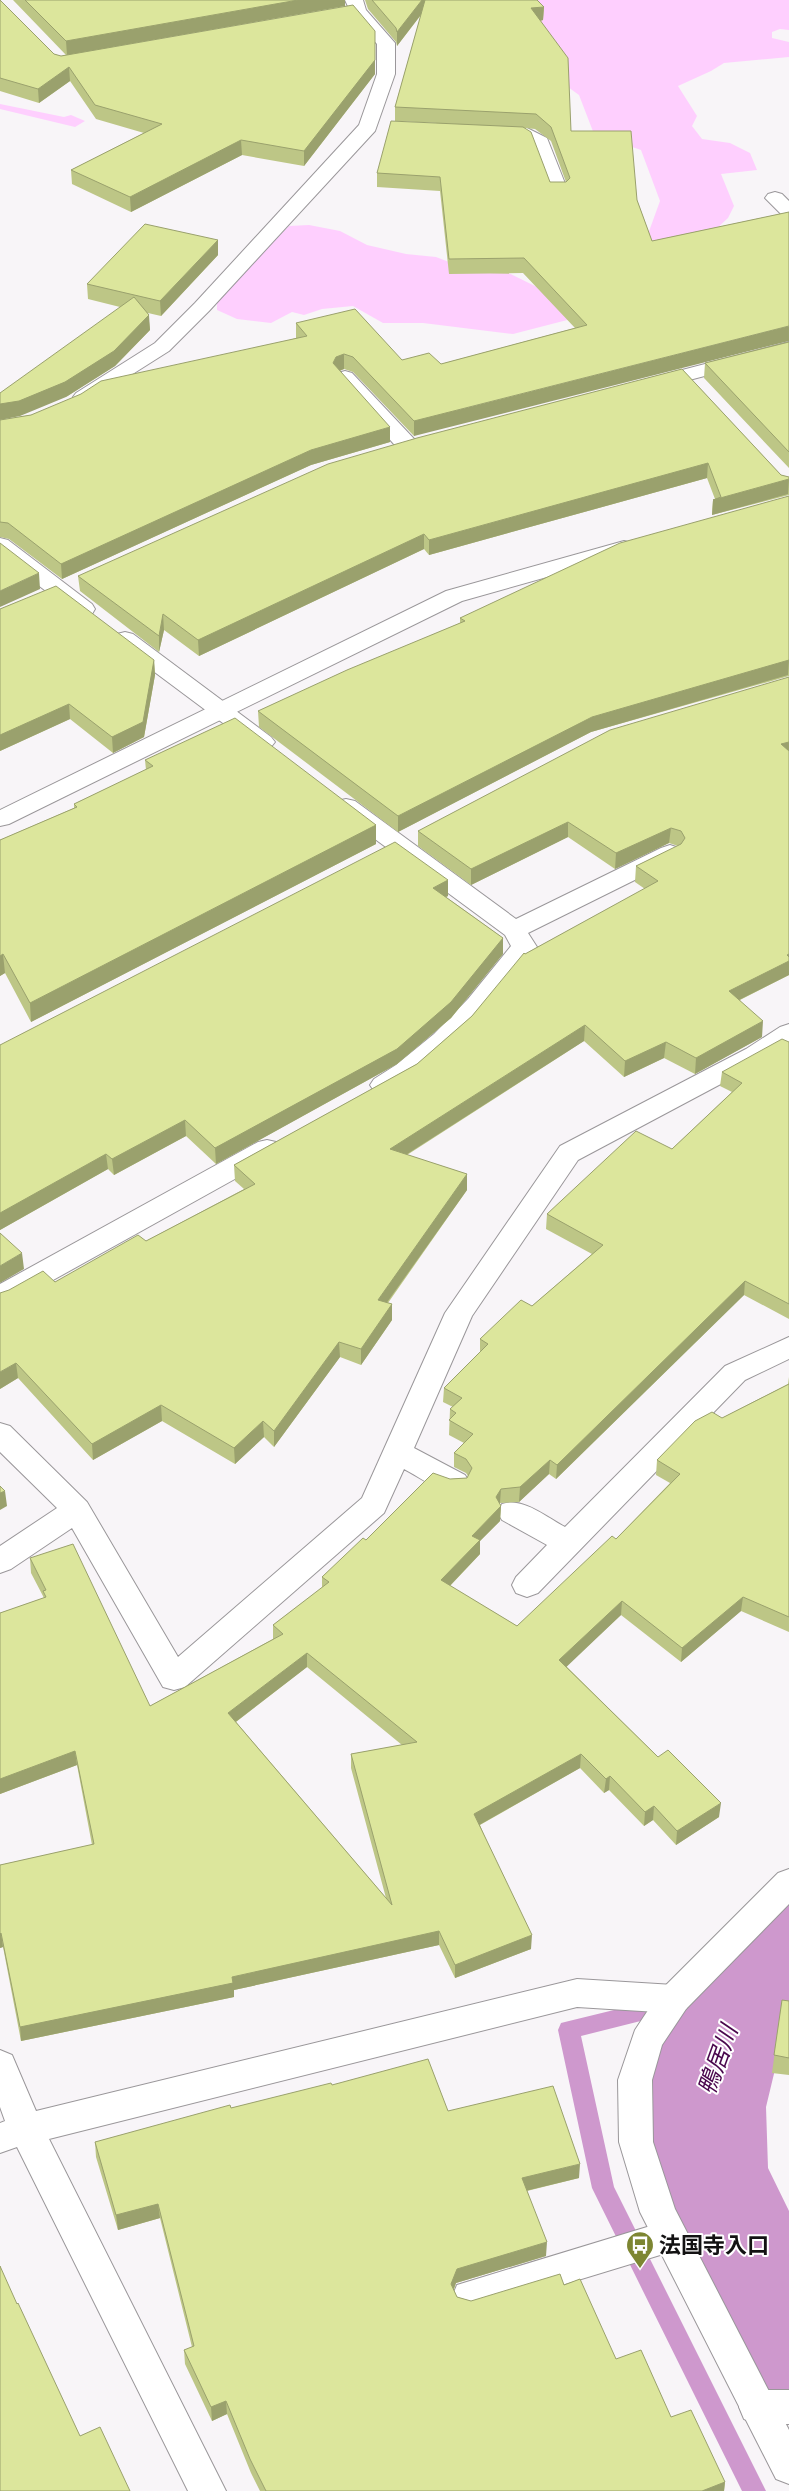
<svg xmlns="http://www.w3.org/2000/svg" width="789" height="2491" viewBox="0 0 789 2491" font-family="'Titillium Web','Noto Sans JP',sans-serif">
  <rect width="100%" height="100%" fill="#f8f5f8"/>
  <path fill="#fecffe" d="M527 0H789V30L780 29 772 32V38L789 42V57L724 63 711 71 678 86 697 116 692 126 702 139 730 143 750 153 757 170 721 174 734 206 728 218 699 245 575 318 513 334 423 323H383L353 306 322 309 304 315 292 312 271 323 237 319 217 310V300L289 226 309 225 340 231 367 245 406 254 436 257 449 262 498 268 537 287 639 259 660 201 641 150 594 134 579 95 561 82Z
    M0 104 64 117 71 115 85 121 75 127 0 109Z"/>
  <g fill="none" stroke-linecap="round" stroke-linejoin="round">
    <path fill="#ce98cd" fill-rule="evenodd" d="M749 1977 756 1980 760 1986 756 1992 581 2036 614 2187 766 2491H742L592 2188 558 2030 561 2023 569 2021Z"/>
    <path fill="#ce98cd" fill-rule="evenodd" d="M789 1895V2033L778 2057 766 2107 768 2168 789 2211V2417L741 2398 636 2171V2107L650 2056 705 1948 745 1911Z"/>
    <g stroke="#9a979a" stroke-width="2">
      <path id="service" d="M345 371 352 373 416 441 419 446 416 451 408 452 400 451 338 381 335 377 338 373Z
        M670 2220 682 2225 688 2236 682 2247 670 2252 470 2313 457 2309 452 2297 457 2285 470 2281Z
        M757 2390H789V2424H757L744 2419 739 2407 744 2395Z"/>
    </g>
    <g stroke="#9a979a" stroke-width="2">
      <path id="minor" d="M345 0H363L366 10 395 43V74L375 131 209 311 169 351 90 401 83 403 76 401 73 397 76 393 155 343 195 303 359 125 377 74V44L352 15Z
        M497 127 527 128 547 138 568 191 565 195H551L548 191 532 145 523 139 490 137 488 133 490 129Z
        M775 192 782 194 789 201V217L782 215 765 198 768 194Z
        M789 342V354L651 390 644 388 641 384 644 380Z
        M0 538 8 540 92 604 95 609 92 614 84 616 76 614 0 556Z
        M125 632 133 634 271 737 275 742 271 747 263 749 255 747 117 644 114 639 117 634Z
        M346 799 355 801 516 919 661 848 670 845 679 848 682 853 679 858 528 933 537 947C515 981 415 1103 374 1091L370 1085 374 1079 396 1065 434 1034 468 999 511 946 505 935 337 811 334 806 337 801Z
        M789 1024V1045L764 1061 578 1160 472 1316 414 1448 465 1475 470 1483 465 1491C445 1497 423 1479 404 1469L384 1513 185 1687 174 1690 163 1687 72 1528 11 1569 0 1573V1546L57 1508 0 1452V1423L10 1426 87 1502 178 1657 362 1498 445 1313 560 1146 746 1049 780 1027Z
        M267 1140 276 1142 280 1149 276 1156 10 1304 0 1307V1284L258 1142Z
        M789 1337V1359L745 1380 538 1593 527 1597 516 1593 512 1585 516 1577 547 1545 502 1520 497 1512 502 1504C523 1497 546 1517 565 1527L725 1366Z
        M577 1979 674 1985 686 1989 691 1999 686 2009 674 2013 577 2007 49 2139 226 2491H188L17 2147 0 2153V2123L5 2121 0 2107V2050L12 2055 36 2111Z"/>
    </g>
    <g stroke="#9a979a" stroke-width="2">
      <path id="tertiary" d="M624 541 632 543 635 548 632 553 462 601 9 824 0 826V810L446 591Z
        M789 1869V1904L686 2009 662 2045 652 2080 653 2142 675 2209 789 2430V2484L776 2479 640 2212 619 2142 618 2080 635 2030 662 1989 778 1873Z"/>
    </g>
    <use href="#service" fill="#fff" fill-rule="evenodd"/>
    <use href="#minor" fill="#fff" fill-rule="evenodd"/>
    <use href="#tertiary" fill="#fff" fill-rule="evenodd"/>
  </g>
  <path fill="#bdc686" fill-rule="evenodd" d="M0 0 54 54 61 56 66 55 13 0H345V6L112 47 375 74 304 166 242 155 131 212 72 184 71 170 144 133 96 119 70 81 39 103 0 91Z
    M365 0H537L544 7 543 20 541 21 571 131 637 200 652 241 789 212 414 436 353 372 344 369 340 371 390 442 311 465 62 579 9 539 0 537V420L31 415 296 338V323L402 360 441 364 575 328 523 273 449 274 440 191 377 187V173L437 123 395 121V107L421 15 397 46 396 42 368 9ZM525 128 535 129 551 141 566 182H550Z
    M218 240V255L161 316 148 313 150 330 115 366 66 397 120 307 88 299 87 284Z
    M789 342V468L704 378 705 363Z
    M682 369 781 475 789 477V495L712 515 713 500 715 499 707 478 429 555 424 549 199 656 164 630 159 652 80 591 78 576Z
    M789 496V676L591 732 398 832 259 727 258 711 460 623V618Z
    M0 609 154 660 155 675 144 737 113 753 70 719 0 751Z
    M789 677V975L740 1000 762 1037 695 1074 664 1058 624 1077 584 1041 407 1155 467 1174V1190L388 1303 392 1304V1320L361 1365 340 1357 274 1447 264 1437 235 1464 162 1421 93 1460 18 1378 0 1389 55 1282 146 1241 244 1189 235 1181 234 1165 417 1064 472 1016 525 954 645 889 635 882 636 866 678 846 669 843 615 869 568 837 471 885 418 846V831Z
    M145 760 376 825V844L31 1022 5 973 0 976V840L74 808V804L146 770Z
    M448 880V896L446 897 503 938V954L451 1018 397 1064 216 1164 186 1136 114 1175 108 1169 0 1230V1045Z
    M789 1042V1319L744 1295 556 1479 549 1474 519 1502 500 1503V1504L501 1506 500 1521 480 1541V1554L450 1586 517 1626 616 1539 670 1483 656 1475 657 1460 722 1418 788 1384 789 1377V1632L741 1611 681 1662 621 1615 566 1666 719 1817 676 1845 653 1820 644 1826 609 1790 604 1793 580 1768 480 1825 531 1949 455 1978 439 1945 234 1990V1997L21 2041 3 1947 0 1948V1865L92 1845 77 1765 0 1794V1613L44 1598 31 1573 30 1558 150 1706 273 1639V1625L322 1588V1577L366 1540 450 1479 467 1478 468 1476 466 1473 454 1467V1453L464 1443 449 1435 450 1409 453 1407 443 1402 444 1388 480 1352V1339L532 1306 592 1254 546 1229 547 1214 672 1149 732 1092 720 1086 722 1072ZM307 1667 402 1745 351 1754V1768L386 1898 236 1722Z
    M782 2000 789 2001V2075L772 2073Z
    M332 2085 448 2111 579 2178 527 2191 546 2256 456 2283 454 2290 457 2297 471 2301 564 2285 616 2359 671 2417 725 2482 724 2491H260L251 2473 227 2414 212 2421 185 2364 184 2350 192 2347 160 2218 118 2230 96 2157 95 2142 231 2108Z"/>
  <path fill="#9aa16d" d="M298 0H345V6L67 55 66 41Z
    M422 0H426V8L397 46V32Z
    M544 7 543 20 531 22V8Z
    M375 31V74L304 166V151Z
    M69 67 70 81 39 103 38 89Z
    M241 140 242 155 131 212 130 197Z
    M218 240V255L161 316 160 301Z
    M149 315 150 330 115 366 66 397 20 416 0 420V404Z
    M789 326V341L414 436V421Z
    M344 354V369L336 372 333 363 336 357Z
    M390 427V442L311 465 62 579 61 564 311 450Z
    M708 463 707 478 429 555V540Z
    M789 479 788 494 712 515 713 500Z
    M424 534V549L199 656 198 640Z
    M39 573 40 589 0 607V591Z
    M163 614 164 630 159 652V636Z
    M154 660 155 675 144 737 113 753 112 737Z
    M789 660 788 675 591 732 398 832V816L592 717Z
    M69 704 70 719 0 751V735Z
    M789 742V757L781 744Z
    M568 822V837L471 885V869Z
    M376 825V844L31 1022 30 1003Z
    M671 828 669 843 615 869 616 853Z
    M448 880V896L433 903V888Z
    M503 938V954L451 1018 397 1064 216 1164 215 1148Z
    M3 954 5 973 0 976V956Z
    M789 954V975L727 1006 729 991Z
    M763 1021 762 1037 695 1074 696 1058Z
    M585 1025 584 1041 390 1165V1149Z
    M666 1042 664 1058 624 1077 625 1061Z
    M185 1120 186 1136 114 1175 112 1159Z
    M106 1154 108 1169 0 1230V1213Z
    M467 1174V1190L378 1315V1300Z
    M22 1253 24 1269 0 1283V1266Z
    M745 1281 744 1295 556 1479 557 1465Z
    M392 1304V1320L361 1365V1349Z
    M339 1342 340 1357 274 1447V1431Z
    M16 1363 18 1378 0 1389V1372Z
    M161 1405 162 1421 93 1460 92 1444Z
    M263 1421 264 1437 235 1464 234 1448Z
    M550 1460 549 1474 519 1502 520 1487Z
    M501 1489 500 1503 495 1511 496 1497Z
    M5 1491 7 1506 0 1510V1493Z
    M501 1506 500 1521 480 1541V1554L441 1595V1580L472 1536Z
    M743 1597 741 1611 681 1662 682 1648Z
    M622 1601 621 1615 559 1674V1660Z
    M307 1653V1667L229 1727 228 1713Z
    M75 1751 77 1765 0 1794V1779Z
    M581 1754 580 1768 474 1828V1814Z
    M610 1776 609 1790 604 1793 606 1779Z
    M721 1803 719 1817 676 1845 677 1831Z
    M654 1806 653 1820 644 1826 645 1812Z
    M439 1931V1945L234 1990V1997L21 2041 20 2027 232 1977Z
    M1 1933 3 1947 0 1948V1934Z
    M532 1935 531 1949 455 1978V1965Z
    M580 2164 579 2178 521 2192 522 2178Z
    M158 2204 160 2218 118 2230 116 2215Z
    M547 2242 546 2256 456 2283 450 2298 451 2284 457 2269Z
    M226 2401 227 2414 212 2421 211 2407Z
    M725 2482 724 2491H702Z"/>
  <path fill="#dce69c" stroke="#9aa16d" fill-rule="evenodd" d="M0 0 54 54 61 56 353 5 375 31V60L304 151 241 140 130 197 71 170 162 124 95 105 69 67 38 89 0 78Z
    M25 0H298L66 41Z
    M372 0H422L397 32 396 28Z
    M425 0H537L544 7 531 8 568 58 571 131H631L637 200 652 241 789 212V326L414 421 353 357 344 354 336 357 333 363 390 427 311 450 61 564 8 523 0 522V420L31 415 81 394 101 381 307 336 296 323 355 309 402 360 429 353 441 364 587 325 524 258 449 259 440 177 377 173 391 121 523 127 531 132 550 182H566L570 178 551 127 536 114 395 107Z
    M145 224 218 240 160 301 87 284Z
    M134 297 149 315 114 351 65 382 19 401 0 404V393Z
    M789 342V452L705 363Z
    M682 369 781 475 789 477V479L713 500 721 497 708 463 429 540 424 534 198 640 163 614 159 636 78 576 328 464 417 438Z
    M789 496V660L592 717 398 816 258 711 347 670 465 621 460 618 620 543Z
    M0 543 39 573 0 591Z
    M56 586 154 660 143 722 112 737 69 704 0 735V609Z
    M789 677V742L781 744 789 751V954L787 955 789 957V961L729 991 763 1021 696 1058 666 1042 625 1061 585 1025 390 1149 467 1174 378 1300 392 1304 361 1349 339 1342 274 1431 263 1421 234 1448 161 1405 92 1444 16 1363 0 1372V1293L9 1290 43 1271 55 1282 138 1235 146 1241 255 1184 234 1165 417 1064 472 1016 524 953 525 954 658 881 636 866 681 844 685 838 681 831 671 828 616 853 568 822 471 869 418 831 610 730Z
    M235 718 376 825 30 1003 3 954 0 956V840L77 807 74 804 153 766 145 760Z
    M395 842 448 880 433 888 503 938 451 1002 397 1049 215 1148 185 1120 112 1159 106 1154 0 1213V1045Z
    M782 1039 789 1042V1304L745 1281 557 1465 550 1460 520 1487 501 1489 496 1497 501 1506 472 1536 480 1540 441 1580 517 1626 612 1536 616 1539 680 1474 657 1460 695 1421 712 1412 722 1418 789 1384V1617L743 1597 682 1648 622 1601 559 1660 658 1757 668 1750 721 1803 677 1831 654 1806 645 1812 610 1776 606 1779 581 1754 474 1814 532 1935 455 1965 439 1931 232 1977 233 1983 20 2027 1 1933 0 1934V1865L94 1844 75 1751 0 1779V1613L46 1597 43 1591 46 1590 30 1558 73 1544 150 1706 283 1634 273 1625 329 1582 322 1577 363 1538 366 1540 433 1473 450 1479 467 1478 472 1468 466 1459 454 1453 473 1434 449 1420 456 1413 450 1409 462 1398 444 1388 488 1344 480 1339 521 1300 532 1306 603 1245 547 1214 636 1131 672 1149 742 1083 722 1072ZM307 1653 417 1742 351 1754 392 1905 228 1713Z
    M0 1233 22 1253 0 1266Z
    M0 1486 5 1491 0 1493Z
    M782 2000 789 2001V2058L774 2055Z
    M428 2059 448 2111 553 2086 580 2164 522 2178 547 2242 457 2269 451 2284 457 2297 471 2301 560 2274 564 2285 580 2279 616 2359 641 2350 671 2417 691 2410 725 2482 702 2491H266L250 2459 226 2401 211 2407 184 2350 194 2346 158 2204 116 2215 95 2142 230 2105 231 2108 331 2083 332 2085Z
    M0 2266 17 2304 18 2303 80 2436 100 2427 130 2491H0Z"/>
  <defs>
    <g id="bus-pin" transform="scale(1.4375)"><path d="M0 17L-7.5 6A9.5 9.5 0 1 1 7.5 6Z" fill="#7d8632" stroke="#fff"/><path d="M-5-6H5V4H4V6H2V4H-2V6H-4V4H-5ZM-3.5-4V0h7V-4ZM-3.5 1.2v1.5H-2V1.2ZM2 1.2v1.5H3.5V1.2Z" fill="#fff"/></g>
  </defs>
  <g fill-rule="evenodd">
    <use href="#bus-pin" x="640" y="2245"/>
  </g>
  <g text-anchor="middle" stroke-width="4" stroke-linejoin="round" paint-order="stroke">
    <g font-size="22" font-weight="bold" fill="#131213" stroke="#fff" text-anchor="start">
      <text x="659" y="2253">法国寺入口</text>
    </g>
    <g font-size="24" font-style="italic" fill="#49064c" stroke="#fff">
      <text transform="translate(718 2060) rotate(-70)" y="8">鴨居川</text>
    </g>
  </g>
</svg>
